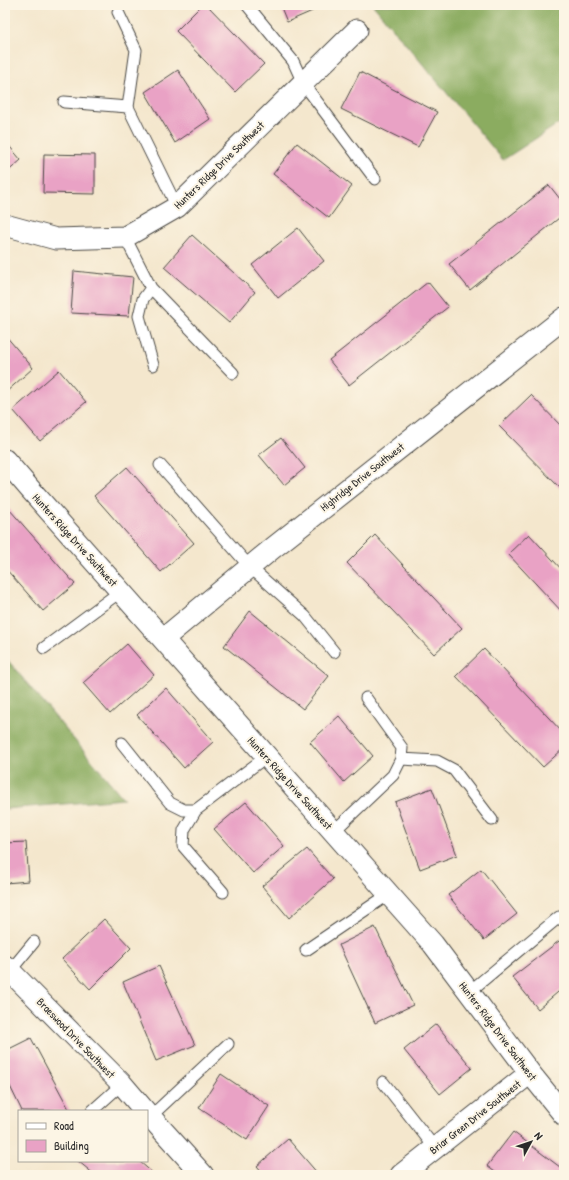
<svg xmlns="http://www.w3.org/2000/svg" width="569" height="1180" viewBox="0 0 569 1180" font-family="'Patrick Hand',sans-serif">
  <rect width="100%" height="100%" fill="#fcf5e5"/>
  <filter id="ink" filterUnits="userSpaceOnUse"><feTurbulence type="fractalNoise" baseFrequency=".025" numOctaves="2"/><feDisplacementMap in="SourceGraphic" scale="8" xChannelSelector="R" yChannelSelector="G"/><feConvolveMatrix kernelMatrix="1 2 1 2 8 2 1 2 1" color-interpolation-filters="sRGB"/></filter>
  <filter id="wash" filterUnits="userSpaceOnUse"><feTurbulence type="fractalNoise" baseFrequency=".012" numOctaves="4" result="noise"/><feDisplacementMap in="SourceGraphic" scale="16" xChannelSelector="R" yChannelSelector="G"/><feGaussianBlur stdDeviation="0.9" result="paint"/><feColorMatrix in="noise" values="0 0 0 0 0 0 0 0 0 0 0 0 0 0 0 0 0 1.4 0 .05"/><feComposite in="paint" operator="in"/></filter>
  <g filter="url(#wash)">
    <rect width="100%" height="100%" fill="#f4e7cd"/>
    <path fill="#8bac60" stroke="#5b6c46" d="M373 5H564V120L503 160Z
      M5 657 124 799 5 809Z"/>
    <g id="blocks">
      <path fill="#e9a2c5" d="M202 5H207L264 64 235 92 176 31Z
        M280 5H326L287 22Z
        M178 70 210 119 175 143 145 92Z
        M360 72 437 112 418 147 341 109Z
        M5 141 21 160 5 174Z
        M297 143 352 186 329 218 273 174Z
        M44 154 95 155V194L43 193Z
        M549 185 564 204V214L470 290 449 264Z
        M298 228 324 261 278 298 252 265Z
        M192 235 255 292 229 323 164 267Z
        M74 271 133 277 129 316 71 313Z
        M428 282 448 307 349 385 329 360Z
        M5 335 33 368 5 393Z
        M59 370 86 402 40 441 13 410Z
        M531 395 564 429V492L499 426Z
        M281 438 305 468 284 485 259 455Z
        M127 467 194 543 161 572 94 496Z
        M9 509 75 584 43 611 5 568V513Z
        M529 534 564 572V614L508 554Z
        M375 535 462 628 434 654 347 563Z
        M250 611 329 676 303 709 224 646Z
        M127 644 154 675 110 714 83 683Z
        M484 649 564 734V748L543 767 456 676Z
        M166 688 213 742 184 768 137 715Z
        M339 716 373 756 344 782 310 742Z
        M432 788 457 855 420 869 395 802Z
        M246 802 284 846 253 873 214 829Z
        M26 842 29 881 5 883V843Z
        M307 849 333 879 289 918 262 886Z
        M481 869 517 914 484 940 448 895Z
        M104 919 131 948 90 989 62 959Z
        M375 927 413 1005 375 1023 339 945Z
        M559 941 564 947V987L538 1009 512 977Z
        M159 966 195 1045 156 1061 123 982Z
        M436 1024 472 1068 440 1094 404 1050Z
        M31 1038 70 1111H22L5 1076V1051Z
        M221 1074 269 1106 247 1140 199 1108Z
        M513 1132 564 1170V1175H499L487 1166Z
        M288 1139 319 1175H265L257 1166Z
        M78 1161H139L155 1175H95Z"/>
    </g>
  </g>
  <g filter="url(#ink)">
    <use href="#blocks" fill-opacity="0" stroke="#494743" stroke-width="1"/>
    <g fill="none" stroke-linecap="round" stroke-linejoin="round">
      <g stroke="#494743" stroke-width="13">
        <path id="lane" d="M247 5 293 61 303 83 375 179
          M118 12 136 50 128 107
          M64 102 128 107 177 207
          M125 237 151 288 233 373
          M151 288 143 299 139 316 153 365
          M160 465 250 567 305 616 334 652
          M44 648 121 591
          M122 743 170 803 184 810H196L267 756
          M401 759 437 761 454 770 492 820
          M196 810 184 830 183 846 223 892
          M333 832 393 775 401 759 402 748 366 698
          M306 950 389 894
          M10 971 34 942
          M469 992 559 917
          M383 1082 435 1148
          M92 1111 122 1084
          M150 1117 228 1044"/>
      </g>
      <g stroke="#494743" stroke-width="23">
        <path id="street" d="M5 225 56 239 125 237 177 207 357 30
          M5 460 30 489 433 944 530 1073 564 1115
          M163 639 273 548 564 318
          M5 966 122 1084 145 1111
          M147 1113 203 1175
          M401 1175 530 1073"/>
      </g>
      <use href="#lane" stroke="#fff" stroke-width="11"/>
      <use href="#street" stroke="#fff" stroke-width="21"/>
    </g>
  </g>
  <g text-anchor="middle" stroke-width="4" stroke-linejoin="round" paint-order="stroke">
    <g font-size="11" fill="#2b2b2b" stroke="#fcf5e5">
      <text transform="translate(219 165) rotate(-44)" y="4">Hunters Ridge Drive Southwest</text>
      <text transform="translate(362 477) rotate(-38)" y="4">Highridge Drive Southwest</text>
      <text transform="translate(75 540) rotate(48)" y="4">Hunters Ridge Drive Southwest</text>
      <text transform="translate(290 783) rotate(48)" y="4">Hunters Ridge Drive Southwest</text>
      <text transform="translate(498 1031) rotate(53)" y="4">Hunters Ridge Drive Southwest</text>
      <text transform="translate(76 1038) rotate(46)" y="4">Braeswood Drive Southwest</text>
      <text transform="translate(475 1117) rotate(-38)" y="4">Briar Green Drive Southwest</text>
    </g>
  </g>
  <rect width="569" height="1180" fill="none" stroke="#fcf5e5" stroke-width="20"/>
  <rect x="18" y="1110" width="130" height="52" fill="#fcf5e5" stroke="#a8a49b"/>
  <rect x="26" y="1123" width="20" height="6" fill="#ffffff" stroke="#a8a49b"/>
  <text x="54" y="1130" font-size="12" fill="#2b2b2b">Road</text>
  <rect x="26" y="1140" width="20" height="12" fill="#e9a2c5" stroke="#a8a49b"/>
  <text x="54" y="1150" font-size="12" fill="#2b2b2b">Building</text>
  <g transform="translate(531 1142) rotate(50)" stroke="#fcf5e5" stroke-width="3" paint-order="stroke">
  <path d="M0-3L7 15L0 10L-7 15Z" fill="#2b2b2b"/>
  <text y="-6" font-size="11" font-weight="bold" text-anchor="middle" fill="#2b2b2b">N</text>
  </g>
</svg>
